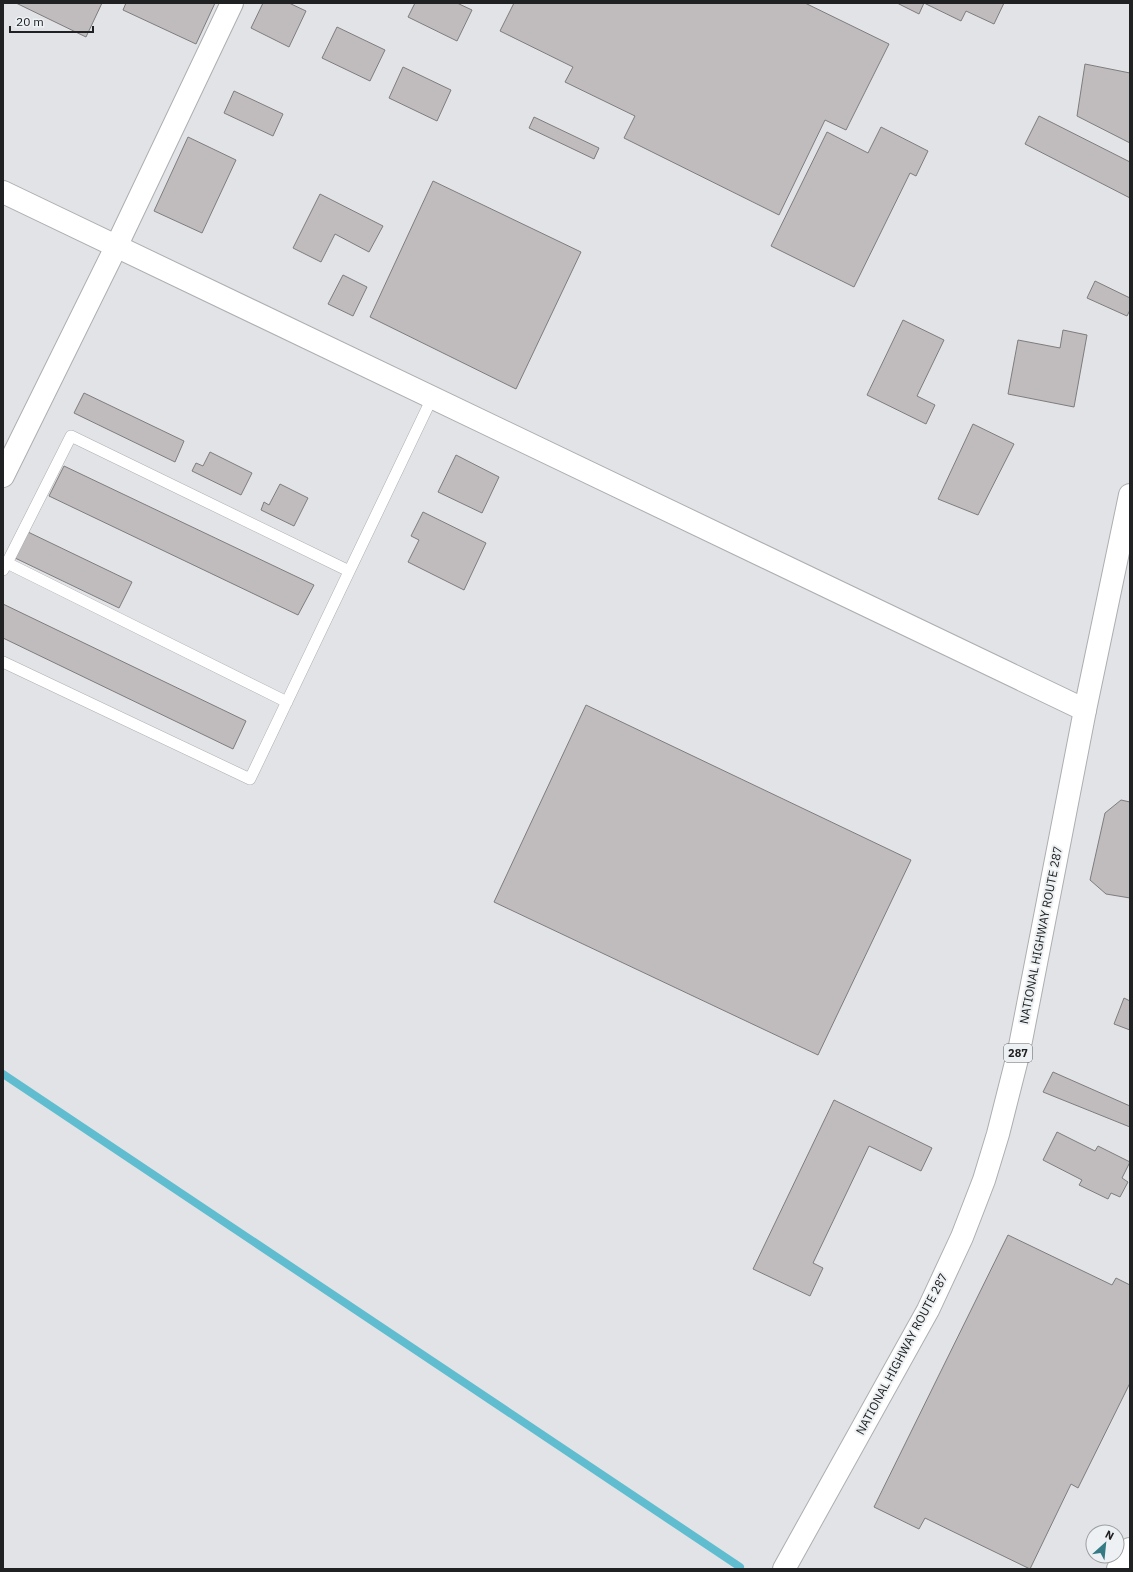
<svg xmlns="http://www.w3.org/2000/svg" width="1133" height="1572" viewBox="0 0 1133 1572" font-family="'IBM Plex Sans',sans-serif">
  <rect width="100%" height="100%" fill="#e1e3e6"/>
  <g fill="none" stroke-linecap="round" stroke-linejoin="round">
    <path stroke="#60bdd0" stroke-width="8" d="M3 1074 740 1567"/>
  </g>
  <path fill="#c0bcbd" stroke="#7f7c7d" d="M16 3H102L86 37Z
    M126 3H215L196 44 123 10Z
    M263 3H289L306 11 289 47 251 28Z
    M415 3H457L472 10 457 41 408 17Z
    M514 3H805L889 44 846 130 825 120 779 215 624 138 635 116 565 82 573 67 500 31Z
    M897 3H1004L994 24 966 11 961 21 924 3 919 14Z
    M337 27 385 50 370 81 322 58Z
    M1085 64 1130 73V143L1077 116Z
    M403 67 451 90 437 121 389 98Z
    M234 91 283 114 273 136 224 113Z
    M1039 116 1130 162V198L1025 144Z
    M534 117 599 148 594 159 529 128Z
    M881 127 928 151 916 176 910 173 854 287 771 246 827 132 868 153Z
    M188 137 236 160 202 233 154 211Z
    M433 181 581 252 516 389 370 317Z
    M320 194 383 226 369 252 335 234 321 262 293 248Z
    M343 275 367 287 353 316 328 304Z
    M1095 281 1130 298V310L1127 316 1087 298Z
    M903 320 944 340 917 396 935 405 926 424 867 395Z
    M1063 330 1087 335 1074 407 1008 394 1018 340 1060 348Z
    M84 393 184 441 175 462 74 413Z
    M973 424 1014 444 978 515 938 499Z
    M210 452 252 473 241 495 192 471 196 463 203 466Z
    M456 455 499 477 482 513 438 492Z
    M64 466 314 585 298 615 49 496Z
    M280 484 308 498 294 526 261 510 264 502 269 505Z
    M423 512 486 543 464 590 408 562 419 540 411 536Z
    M28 532 132 582 119 608 15 558Z
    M3 604 246 721 233 749 3 638Z
    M586 705 911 860 818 1055 494 902Z
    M1121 800 1130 802V898L1106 894 1090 880 1105 813Z
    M1124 998 1130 1001V1030L1114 1024Z
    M1053 1072 1130 1106V1127L1043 1092Z
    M834 1100 932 1148 921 1171 869 1146 813 1263 823 1268 810 1296 753 1269Z
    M1057 1132 1095 1151 1098 1146 1130 1162 1122 1178 1128 1182 1120 1197 1111 1193 1108 1199 1079 1185 1082 1180 1043 1160Z
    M1008 1235 1112 1285 1116 1278 1130 1285V1383L1078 1488 1071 1484 1030 1569 925 1518 919 1529 874 1507Z"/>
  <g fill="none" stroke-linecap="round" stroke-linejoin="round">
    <g stroke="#acaeb0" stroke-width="12">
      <path id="lane" d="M7 563 71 436 349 571
        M3 570 7 563 287 702
        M3 662 250 779 432 398"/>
    </g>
    <g stroke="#acaeb0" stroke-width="24">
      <path id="street" d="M3 476 116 247 232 3
        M1118 1569 1130 1549"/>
    </g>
    <g stroke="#acaeb0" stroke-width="24">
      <path id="secondary" d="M3 192 1085 710"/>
    </g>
    <g stroke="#acaeb0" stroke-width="24">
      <path id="highway" d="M784 1569 928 1310 962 1237 984 1180 998 1134 1019 1051 1085 710 1130 495"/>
    </g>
    <use href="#lane" stroke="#fff" stroke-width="11"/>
    <use href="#street" stroke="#fff" stroke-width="22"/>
    <use href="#secondary" stroke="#fff" stroke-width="22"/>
    <use href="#highway" stroke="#fff" stroke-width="22"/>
  </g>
  <g text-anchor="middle" stroke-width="4" stroke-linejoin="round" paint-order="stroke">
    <rect fill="#eef1f3" stroke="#5e5f61" stroke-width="1" x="1004" y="1044" width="28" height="18" rx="3"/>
    <g font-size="11" font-weight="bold" fill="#202122">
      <text x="1018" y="1057">287</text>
    </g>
    <g font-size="12" fill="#202122" stroke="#eef1f3">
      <text transform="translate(1041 935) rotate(-79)" y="4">NATIONAL HIGHWAY ROUTE 287</text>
      <text transform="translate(902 1354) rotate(-62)" y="4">NATIONAL HIGHWAY ROUTE 287</text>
    </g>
  </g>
  <rect width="1133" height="1572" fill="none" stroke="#202122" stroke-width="8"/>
  <g transform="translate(1105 1544) rotate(27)"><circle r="19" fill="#eef1f3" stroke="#9c9e9f"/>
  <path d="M0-3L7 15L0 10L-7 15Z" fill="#347b85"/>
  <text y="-6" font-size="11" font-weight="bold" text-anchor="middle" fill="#202122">N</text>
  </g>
  <path d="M10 26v6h83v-6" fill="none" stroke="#202122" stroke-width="2"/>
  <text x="16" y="26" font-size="12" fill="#202122" stroke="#eef1f3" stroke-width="3" paint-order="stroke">20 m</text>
</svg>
